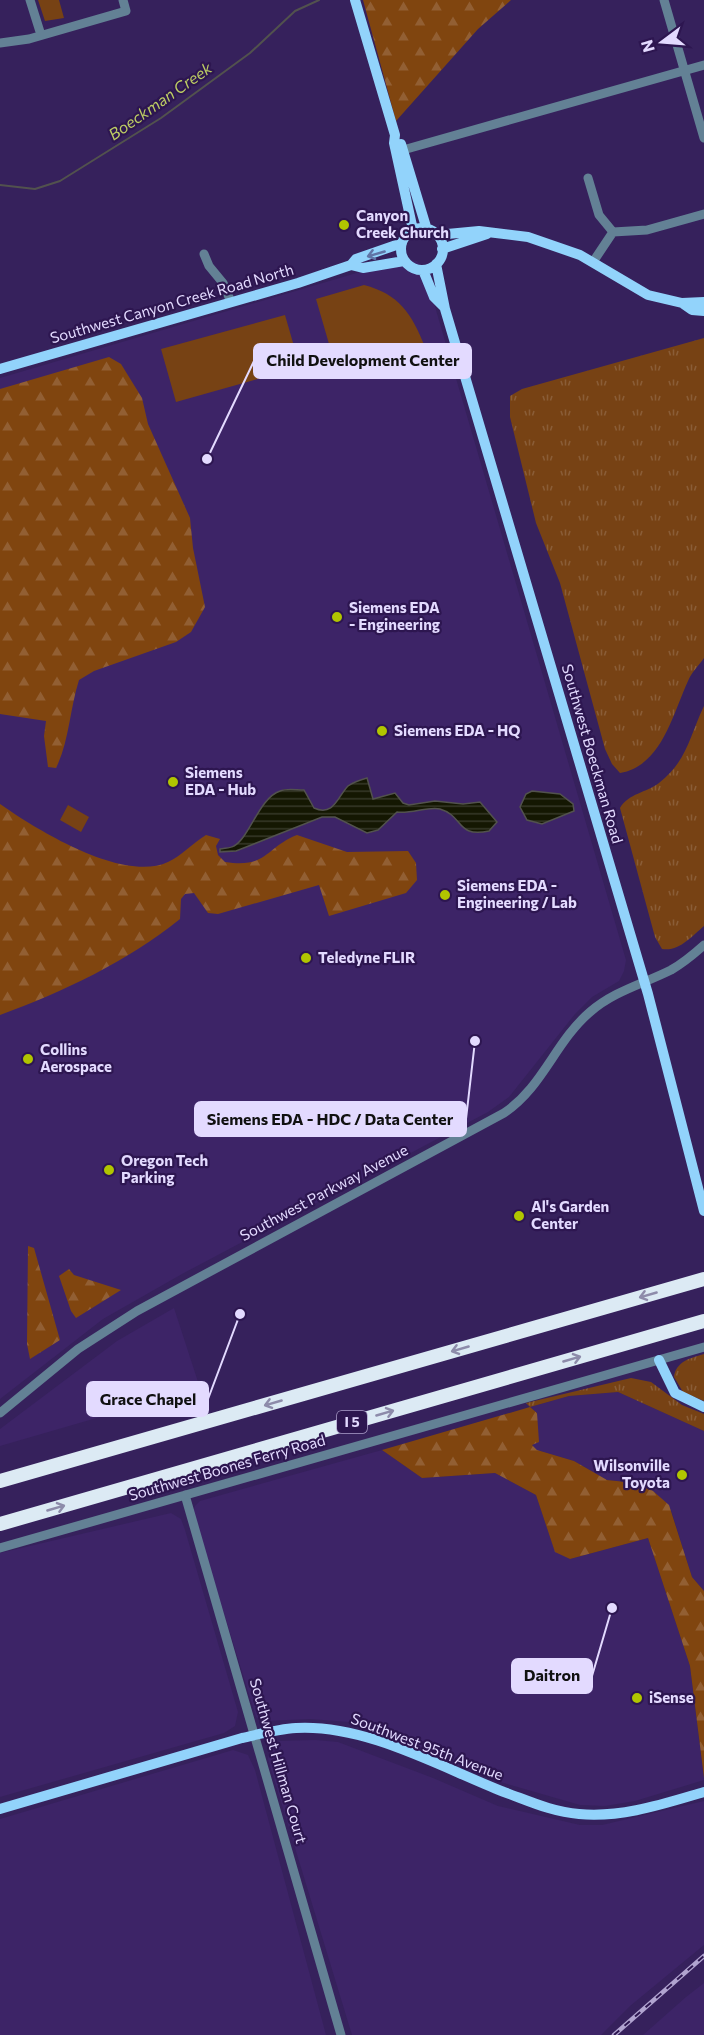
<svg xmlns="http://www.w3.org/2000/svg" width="704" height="2035" viewBox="0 0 704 2035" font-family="Commissioner,sans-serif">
  <defs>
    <pattern id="grass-tufts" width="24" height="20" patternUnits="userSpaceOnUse" patternTransform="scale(1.5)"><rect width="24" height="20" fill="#774214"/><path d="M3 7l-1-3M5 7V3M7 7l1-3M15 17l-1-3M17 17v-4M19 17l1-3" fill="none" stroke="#8a5d37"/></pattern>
    <pattern id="forest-firs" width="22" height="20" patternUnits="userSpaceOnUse" patternTransform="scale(1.5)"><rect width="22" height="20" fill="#80450f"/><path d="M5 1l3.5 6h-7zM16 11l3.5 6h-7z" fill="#925f33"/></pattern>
    <pattern id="water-rules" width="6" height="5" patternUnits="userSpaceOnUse" patternTransform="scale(1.5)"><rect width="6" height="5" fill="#141702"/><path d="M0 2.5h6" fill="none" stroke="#363828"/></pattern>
  </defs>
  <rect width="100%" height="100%" fill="#36215c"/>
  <path fill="#3d2467" d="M404 259 417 261 424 269 626 960 624 971 619 981 592 997 575 1014 509 1097 488 1112 182 1274 103 1319 0 1399V378Z
    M174 1308 200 1388 0 1446V1429L117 1341Z
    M618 1392 704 1431V1591L692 1577 671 1510 645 1484 607 1480 574 1461 537 1450 531 1444 537 1413 530 1407 569 1396Z
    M382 1450 422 1478 495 1473 536 1495 555 1551 570 1559 648 1538 690 1666 704 1780 635 1801 605 1806 580 1805 497 1781 349 1722 310 1719 264 1721 256 1717 193 1513 195 1506 200 1501Z
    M171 1513 181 1519 185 1530 238 1712 235 1726 224 1733 0 1797V1553Z
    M315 1740 338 1742 433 1778 498 1806 580 1825H602L704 1801V1945L630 2006 601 2035H352L268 1759 270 1746 278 1741Z
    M233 1750 248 1755 255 1770 326 2035H0V1819Z
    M704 1983V2035H643L686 1997Z"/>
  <path fill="url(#grass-tufts)" d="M704 338V658C699 665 691 673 688 681 673 713 662 766 620 773L612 764 605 749 560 583 536 523 510 417V396L522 389Z
    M704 706V926C692 936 679 952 662 949L655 937 620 808C629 793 646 793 659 783 688 760 689 737 704 706Z
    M704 1354V1401L683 1392 674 1377C676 1361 691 1358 704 1354Z
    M631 1378 651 1382 682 1405 704 1414V1431L618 1392 569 1396 530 1407 526 1403Z"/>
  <path fill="url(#forest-firs)" d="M363 0H511L478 29 396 121Z
    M109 357 121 364 142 398 148 424 190 518 193 548 205 607 191 632 176 642 94 671 79 680C70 708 69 742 56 768L48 767 44 736 46 721 0 714V389Z
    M0 804C37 830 123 883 168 862 181 856 193 843 206 835L220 839 216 846 218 855 225 862C267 869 266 847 297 835L347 852 408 851 416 863 417 880 406 893 329 916 319 885 218 914 208 913 194 893 185 894 181 899 180 919C128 961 63 992 0 1015Z
    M28 1246 34 1248 60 1340 30 1359 27 1344Z
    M69 1269 74 1275 121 1290 76 1318 71 1311 59 1276Z
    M530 1407 537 1413 539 1442 532 1445 537 1450 574 1461 607 1480 645 1484 669 1505 692 1577 704 1591V1778L690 1666 648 1538 570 1559 555 1552 536 1495 495 1473 422 1478 382 1450Z"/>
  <path fill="#774214" d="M38 0H59L64 18 45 21Z
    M364 285C399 294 412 314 425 347L376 370 345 379 338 375 316 299Z
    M285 315 300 367 176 402 161 349Z
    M68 805 89 817 81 832 60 820Z"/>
  <path fill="url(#water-rules)" stroke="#52524e" stroke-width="1.5" d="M367 778 373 799 395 793 403 803 409 805 435 801 463 804 480 802 497 822 489 831C456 838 464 816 440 809 429 806 411 814 397 812L378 830 367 833 335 817H322L236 851 220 852V849C225 848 231 848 234 846 250 837 259 798 280 791 287 788 296 790 304 790L314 808C334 817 338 796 348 786 353 782 360 780 367 778Z
    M532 791 560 794 573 804 574 811 542 824 527 820 520 807 526 794Z"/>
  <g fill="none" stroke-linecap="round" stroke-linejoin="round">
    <path stroke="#52524e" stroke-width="2" d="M0 185 35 189 60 181 161 118 250 53 295 11 319 0"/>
    <path stroke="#638195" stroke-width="9" d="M30 0 41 35
      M664 0 704 138
      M0 43 29 39 126 11 123 0
      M403 150 704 65
      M588 178 599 215 613 232
      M204 254 209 266 223 283 231 302
      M593 262 613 232 647 230 704 214
      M0 1413 78 1349 137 1311 504 1113C543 1087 555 1042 590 1012 614 991 643 984 671 970 683 963 694 954 704 945
      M185 1495 341 2035
      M0 1548 704 1347"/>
    <path stroke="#92d3fb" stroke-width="10" d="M355 0 395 135 394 143 413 230
      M401 144 427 230
      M401 249a21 21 0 1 1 42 0a21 21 0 1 1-42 0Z
      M437 235 479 231 528 237 580 255 648 295 682 303 704 302
      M442 249 487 234
      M436 264 445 309 648 994 704 1211
      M351 265 363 268 404 261
      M423 270 434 297 443 306
      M682 303 692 310 704 311
      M0 369 298 283 351 265 356 259 402 243
      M659 1360 675 1393 704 1407
      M0 1809 242 1738C260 1734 278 1729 296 1728 366 1724 440 1767 504 1792 529 1801 552 1812 579 1814 622 1818 663 1804 704 1792"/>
    <path stroke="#dceaf4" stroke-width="14" d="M0 1481 704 1279
      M0 1524 704 1321"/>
    <g stroke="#b1a4d0" stroke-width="4.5">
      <path id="rail" d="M614 2035 704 1956"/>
    </g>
    <use href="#rail" stroke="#2d1650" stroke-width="2" stroke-dasharray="7" stroke-linecap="butt"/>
  </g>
  <defs><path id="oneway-shaft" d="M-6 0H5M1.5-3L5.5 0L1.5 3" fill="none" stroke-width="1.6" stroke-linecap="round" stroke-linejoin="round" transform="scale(1.5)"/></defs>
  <use stroke="#6074a6" href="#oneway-shaft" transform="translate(376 254) rotate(164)"/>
  <g stroke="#8d8baa">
    <use href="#oneway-shaft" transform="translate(648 1295) rotate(164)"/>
    <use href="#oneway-shaft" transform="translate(460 1349) rotate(164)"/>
    <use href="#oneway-shaft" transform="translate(572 1359) rotate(-16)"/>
    <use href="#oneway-shaft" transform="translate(273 1403) rotate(164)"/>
    <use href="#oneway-shaft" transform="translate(385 1413) rotate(-16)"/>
    <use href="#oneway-shaft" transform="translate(56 1508) rotate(-16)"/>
  </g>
  <g fill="#b1c500" stroke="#2d1650" stroke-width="2">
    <circle cx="344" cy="225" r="6"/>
    <circle cx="337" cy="617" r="6"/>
    <circle cx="382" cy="731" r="6"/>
    <circle cx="173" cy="782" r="6"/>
    <circle cx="445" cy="895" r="6"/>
    <circle cx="306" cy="958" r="6"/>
    <circle cx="28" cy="1059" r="6"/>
    <circle cx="109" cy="1170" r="6"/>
    <circle cx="519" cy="1216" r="6"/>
    <circle cx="682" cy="1475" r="6"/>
    <circle cx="637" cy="1698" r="6"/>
  </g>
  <g text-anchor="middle" stroke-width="4.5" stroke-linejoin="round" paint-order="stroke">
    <rect fill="#2d1650" stroke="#ac9fca" stroke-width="1.5" x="337" y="1411" width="30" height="22" rx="4.5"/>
    <g font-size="14" font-weight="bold" fill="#e3daff">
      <text x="352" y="1427">I 5</text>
    </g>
    <g font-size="15" font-weight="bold" fill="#e3daff" stroke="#2d1650" text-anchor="start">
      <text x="356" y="221">Canyon<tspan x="356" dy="17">Creek Church</tspan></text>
      <text x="349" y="613">Siemens EDA<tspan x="349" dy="17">- Engineering</tspan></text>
      <text x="394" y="736">Siemens EDA - HQ</text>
      <text x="185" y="778">Siemens<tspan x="185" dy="17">EDA - Hub</tspan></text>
      <text x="457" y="891">Siemens EDA -<tspan x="457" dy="17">Engineering / Lab</tspan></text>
      <text x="318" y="963">Teledyne FLIR</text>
      <text x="40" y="1055">Collins<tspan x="40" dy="17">Aerospace</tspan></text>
      <text x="121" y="1166">Oregon Tech<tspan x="121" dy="17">Parking</tspan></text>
      <text x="531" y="1212">Al's Garden<tspan x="531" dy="17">Center</tspan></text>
      <text x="670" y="1471" text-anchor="end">Wilsonville<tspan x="670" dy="17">Toyota</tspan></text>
      <text x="649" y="1703">iSense</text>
    </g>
    <g font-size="15" fill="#e3daff" stroke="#2d1650">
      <text transform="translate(172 304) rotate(-16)" y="5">Southwest Canyon Creek Road North</text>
      <text transform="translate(592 754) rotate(74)" y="5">Southwest Boeckman Road</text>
      <text transform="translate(324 1193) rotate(-28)" y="5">Southwest Parkway Avenue</text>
      <text transform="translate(227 1468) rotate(-16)" y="5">Southwest Boones Ferry Road</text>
      <text transform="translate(427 1747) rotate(21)" y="5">Southwest 95th Avenue</text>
      <text transform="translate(278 1761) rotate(74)" y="5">Southwest Hillman Court</text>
    </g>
    <g font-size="16" font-style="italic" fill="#bdcd64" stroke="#2d1650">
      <text transform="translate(160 101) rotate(-35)" y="6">Boeckman Creek</text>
    </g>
  </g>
  <path fill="none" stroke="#e3daff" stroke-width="2" d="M207 459L254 361M475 1041L466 1119M240 1314L208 1399M612 1608L592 1676"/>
  <g fill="#e3daff" stroke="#2d1650" stroke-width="2">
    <circle cx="207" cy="459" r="6"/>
    <circle cx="475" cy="1041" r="6"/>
    <circle cx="240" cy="1314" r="6"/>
    <circle cx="612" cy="1608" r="6"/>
  </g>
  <g fill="#e3daff" stroke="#e3daff" stroke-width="2">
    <rect x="254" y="344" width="217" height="34" rx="6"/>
    <rect x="195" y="1102" width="271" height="34" rx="6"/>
    <rect x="87" y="1382" width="121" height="34" rx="6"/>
    <rect x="512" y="1659" width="80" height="34" rx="6"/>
  </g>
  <g font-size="16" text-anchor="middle" font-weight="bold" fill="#111">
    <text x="363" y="366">Child Development Center</text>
    <text x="330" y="1125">Siemens EDA - HDC / Data Center</text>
    <text x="148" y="1405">Grace Chapel</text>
    <text x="552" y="1681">Daitron</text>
  </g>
  <g transform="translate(662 42) rotate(254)" stroke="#2d1650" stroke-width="4.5" paint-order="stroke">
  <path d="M0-4.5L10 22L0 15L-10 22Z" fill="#e3daff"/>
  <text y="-9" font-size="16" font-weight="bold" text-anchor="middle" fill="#e3daff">N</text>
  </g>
</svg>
